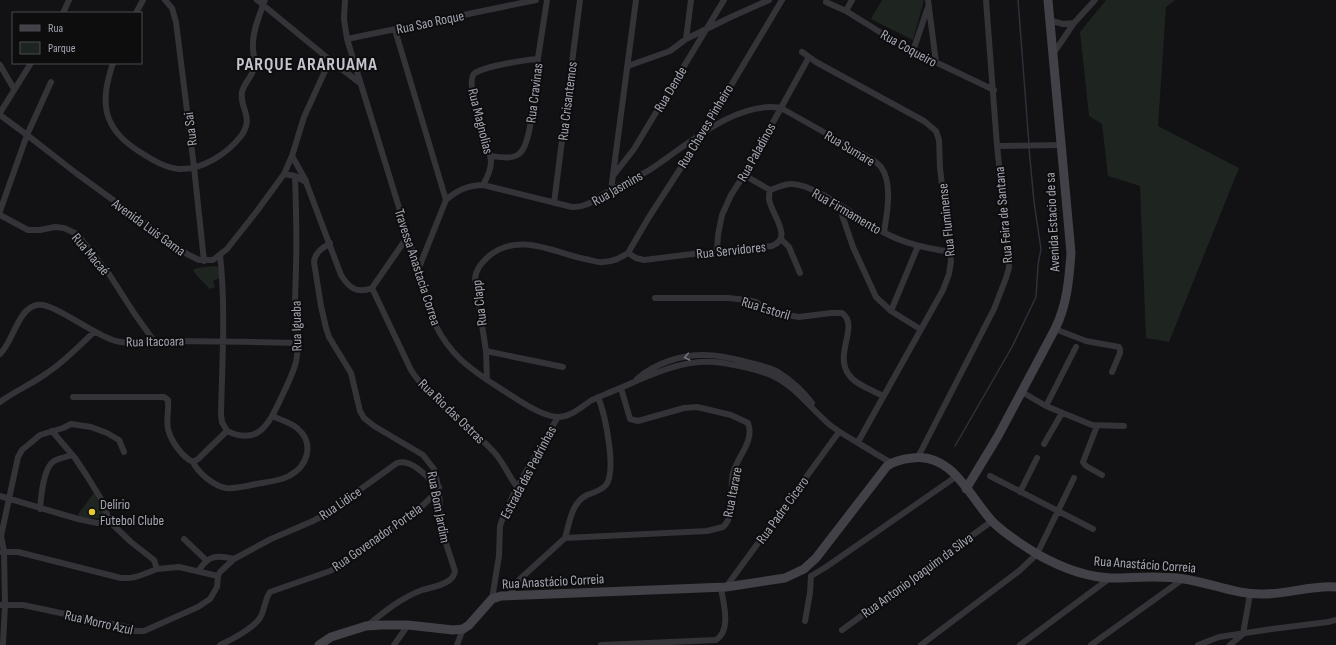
<svg xmlns="http://www.w3.org/2000/svg" width="1336" height="645" viewBox="0 0 1336 645" font-family="'Sofia Sans Condensed',sans-serif">
  <rect width="100%" height="100%" fill="#121113"/>
  <path fill="#1e2520" d="M882 0H924L913 40 871 19Z
    M1106 0H1175L1166 7 1158 126 1239 168 1169 342 1146 338 1140 186 1108 176 1102 124 1089 116 1080 32Z
    M214 266 218 267 220 273V278L213 281 215 287 210 289 197 276 193 270 197 268Z
    M94 493 105 514 104 519 79 517 78 514Z"/>
  <g fill="none" stroke-linecap="round" stroke-linejoin="round">
    <path stroke="#2c323b" stroke-width="1.5" d="M1018 0 1029 144
      M955 446 1012 347 1036 297 1038 265 1041 249 1034 202 1029 148"/>
    <path stroke="#333338" stroke-width="6" d="M165 0 172 8 176 22 194 167 204 261
      M257 0 330 60 360 83
      M345 0 344 19 347 39 435 324C450 355 470 369 498 387 514 397 538 415 557 417 570 418 582 406 592 400 601 396 611 392 620 388 653 374 686 357 723 363 740 366 758 369 773 376 796 387 811 409 830 425 839 432 848 437 858 443 869 449 880 457 892 463
      M928 0 936 62
      M826 2 846 11 904 47 994 90
      M846 11 852 0
      M63 13 69 0
      M136 13 143 0
      M1049 20 1063 24 1074 23
      M395 30 446 200
      M347 39 536 0
      M686 39 691 0
      M913 51 928 7
      M802 52 816 62 924 121 936 131 939 140 940 168 951 261 949 274 943 290 858 442
      M1053 54 1074 23 1095 0
      M113 63C107 81 102 101 109 119 115 134 127 144 140 152 151 159 165 168 179 169 202 170 227 154 241 136 255 117 239 108 242 92 244 83 252 77 254 68 256 60 252 52 253 44 253 29 260 14 265 0
      M0 65 14 89
      M628 66 670 51 686 39 731 17 769 0
      M0 113 31 63
      M0 115 27 135 76 173 187 254 199 260H213L227 249 257 211 284 174 292 156 304 117 330 60
      M997 146 1061 145
      M292 156 306 181
      M491 156C499 157 513 160 520 153 533 142 535 77 538 58 541 38 544 19 547 0
      M284 174 295 176 306 182 341 275C349 288 357 294 372 288L408 236
      M744 175 770 190C776 188 784 184 791 184 814 183 862 221 883 232 905 244 926 248 951 252
      M613 176 634 149 724 0
      M483 185C487 178 491 170 491 162 491 146 462 82 475 73 486 66 524 60 538 59
      M611 190 636 0
      M554 203 580 0
      M838 203 853 247 876 297 891 311 920 329
      M0 211 27 135 51 82
      M0 215 28 230H40L55 227 64 228 77 234 109 274 134 313 154 341
      M781 239 789 247 800 273
      M330 243C323 248 315 252 314 262L321 306 326 328 329 337 351 373 360 411 364 418 374 426 423 455 434 469 439 490 441 528 455 571C454 584 432 587 422 590 401 598 385 611 368 625
      M717 251 718 235 722 215 731 195 744 175 809 57
      M628 253 649 217 695 146 782 0
      M628 253 636 258 644 260 717 251 772 246C794 238 771 214 769 199 769 196 769 193 770 190
      M220 255C226 308 222 362 221 415L222 422 227 431
      M418 270 446 200C457 190 469 185 483 185L572 207C589 208 598 196 613 189 625 182 639 177 651 169 686 146 736 100 781 108L868 157C873 160 878 163 881 167 893 183 887 214 884 232
      M372 288 411 370C432 403 467 423 493 451 503 461 508 475 517 487
      M655 298H728L747 300 756 302 765 308 782 314 799 317 831 313H842C860 326 833 354 849 375 856 385 872 390 883 396
      M891 311 918 246
      M1055 329 1086 341 1119 347 1120 349V353L1112 372
      M1076 347 1046 406 1092 425 1124 426
      M486 351 563 367
      M0 354C13 342 18 308 37 305 54 302 94 336 116 341 132 345 150 341 167 341 210 341 254 342 297 343
      M637 379C655 363 683 354 706 355 718 355 731 358 743 361 754 364 767 366 778 372 791 380 803 391 812 403
      M487 380 486 351 475 279C476 268 482 263 489 256 518 232 553 252 585 259 591 260 597 263 603 262 613 262 620 258 628 253
      M1022 392 1046 406
      M73 397H164L168 400C169 410 166 420 168 429 171 441 182 457 193 462L198 459 227 431
      M0 402C15 391 32 384 47 373 64 362 79 346 94 332
      M1097 426 1083 462 1086 466 1102 475
      M52 431 75 458 87 476 101 499 110 522 131 542 154 560 157 569 179 567 218 576
      M227 431C260 447 270 421 282 396 287 385 293 374 296 362 300 344 295 324 295 305 295 291 296 278 296 265 297 235 296 206 295 176
      M1044 444 1062 413
      M918 457 994 309 1006 278 1009 268 1008 248 997 146 986 0
      M193 462C198 473 214 486 226 488 236 489 247 486 256 484 267 482 280 481 289 476 308 466 315 443 297 428 290 422 281 420 272 416
      M990 476 1093 529
      M1020 492 1037 458
      M0 496 78 519 97 523 110 522
      M40 509C41 497 43 468 54 461 59 458 66 457 72 455
      M565 538C570 522 571 503 587 495 593 493 602 490 606 485 617 470 605 414 598 397
      M184 539 207 561
      M2 552H18L121 578C136 579 143 574 157 569
      M199 570C209 555 216 555 234 559
      M811 576 826 567 957 476
      M726 587 839 432
      M509 596 515 585 520 579 565 538 707 531 723 527C737 514 729 490 733 473 737 457 755 441 748 423L731 415 697 407 684 408 638 421 630 419 621 388
      M492 599 499 556 500 526 502 520 517 487 558 417
      M0 605H23L131 628 135 631H144L198 607 210 599 217 587 218 576 220 572 234 559 271 539 313 521 326 514 397 463C413 458 428 479 439 487
      M805 621 810 593 811 576
      M842 630 992 521
      M3 645 5 604 4 551 1 536 18 457 22 450 40 435 63 428 71 424 91 427 107 433 119 440 124 452
      M220 645C231 640 256 627 261 616 265 608 265 599 270 592L330 571 339 566 421 507 439 490
      M394 645 408 625
      M457 645 463 629
      M601 645 716 640C732 630 723 602 721 588
      M921 645 1019 571 1037 554 1074 478
      M1020 645 1110 578
      M1091 645 1183 579
      M1198 645 1219 637 1272 629 1328 622 1336 620
      M1230 645 1243 634 1250 594"/>
    <path stroke="#414147" stroke-width="9" d="M966 489 998 436 1055 329C1067 305 1069 280 1071 253L1048 0
      M319 645 331 637 366 626 381 625H408L453 630 463 629 469 625 492 599 501 596 726 587 785 578 804 569 816 558 887 466C894 461 903 459 912 458 951 452 969 495 991 520 1001 531 1024 546 1037 554 1060 567 1085 577 1111 578 1136 578 1159 575 1184 579 1211 583 1237 595 1264 594 1288 594 1312 585 1336 587"/>
  </g>
  <defs><path id="oneway-chevron" d="M-2-3.5L2.5 0L-2 3.5" fill="none" stroke-width="1.6" stroke-linecap="round" stroke-linejoin="round"/></defs>
  <use stroke="#71727c" href="#oneway-chevron" transform="translate(687 357) rotate(169)"/>
  <circle fill="#e5ca38" stroke="#0d0d0e" stroke-width="1.5" cx="92" cy="512" r="4"/>
  <g text-anchor="middle" stroke-width="4" stroke-linejoin="round" paint-order="stroke">
    <g font-size="14" fill="#a4a6b3" stroke="#0d0d0e">
      <text transform="translate(430 22) rotate(-12)" y="5">Rua Sao Roque</text>
      <text transform="translate(909 48) rotate(29)" y="5">Rua Coqueiro</text>
      <text transform="translate(670 89) rotate(-59)" y="5">Rua Dende</text>
      <text transform="translate(534 93) rotate(-83)" y="5">Rua Cravinas</text>
      <text transform="translate(567 101) rotate(-83)" y="5">Rua Crisantemos</text>
      <text transform="translate(481 121) rotate(76)" y="5">Rua Magnolias</text>
      <text transform="translate(705 126) rotate(-59)" y="5">Rua Chaves Pinheiro</text>
      <text transform="translate(190 129) rotate(-97)" y="5">Rua Sai</text>
      <text transform="translate(850 148) rotate(31)" y="5">Rua Sumare</text>
      <text transform="translate(756 152) rotate(-61)" y="5">Rua Paladinos</text>
      <text transform="translate(617 188) rotate(-30)" y="5">Rua Jasmins</text>
      <text transform="translate(847 211) rotate(30)" y="5">Rua Firmamento</text>
      <text transform="translate(1003 215) rotate(-95)" y="5">Rua Feira de Santana</text>
      <text transform="translate(946 220) rotate(-96)" y="5">Rua Fluminense</text>
      <text transform="translate(1052 222) rotate(-93)" y="5">Avenida Estacio de sa</text>
      <text transform="translate(149 227) rotate(36)" y="5">Avenida Luis Gama</text>
      <text transform="translate(731 250) rotate(-6)" y="5">Rua Servidores</text>
      <text transform="translate(91 254) rotate(50)" y="5">Rua Macaé</text>
      <text transform="translate(418 267) rotate(72)" y="5">Travessa Anastacia Correa</text>
      <text transform="translate(479 303) rotate(-97)" y="5">Rua Clapp</text>
      <text transform="translate(766 308) rotate(17)" y="5">Rua Estoril</text>
      <text transform="translate(296 326) rotate(-91)" y="5">Rua Iguaba</text>
      <text transform="translate(155 341) rotate(-1)" y="5">Rua Itacoara</text>
      <text transform="translate(452 411) rotate(44)" y="5">Rua Rio das Ostras</text>
      <text transform="translate(528 472) rotate(-62)" y="5">Estrada das Pedrinhas</text>
      <text transform="translate(732 492) rotate(-79)" y="5">Rua Itarare</text>
      <text transform="translate(340 503) rotate(-34)" y="5">Rua Lidice</text>
      <text transform="translate(439 507) rotate(79)" y="5">Rua Bom Jardim</text>
      <text transform="translate(782 510) rotate(-54)" y="5">Rua Padre Cicero</text>
      <text transform="translate(377 537) rotate(-35)" y="5">Rua Govenador Portela</text>
      <text transform="translate(1145 564) rotate(4)" y="5">Rua Anastácio Correia</text>
      <text transform="translate(917 575) rotate(-36)" y="5">Rua Antonio Joaquim da Silva</text>
      <text transform="translate(553 581) rotate(-3)" y="5">Rua Anastácio Correia</text>
      <text transform="translate(99 622) rotate(13)" y="5">Rua Morro Azul</text>
    </g>
    <g font-size="14" fill="#a4a6b3" stroke="#0d0d0e" text-anchor="start">
      <text x="100" y="509">Delírio<tspan x="100" dy="16">Futebol Clube</tspan></text>
    </g>
    <g font-size="18" font-weight="bold" letter-spacing="1" fill="#c4c5cf" stroke="#0d0d0e">
      <text x="307" y="70">PARQUE ARARUAMA</text>
    </g>
  </g>
  <rect x="12" y="12" width="130" height="52" fill="#0d0d0e" stroke="#494a50"/>
  <rect x="20" y="25" width="20" height="6" fill="#414147" stroke="#494a50"/>
  <text x="48" y="32" font-size="12" fill="#a4a6b3">Rua</text>
  <rect x="20" y="42" width="20" height="12" fill="#1e2520" stroke="#494a50"/>
  <text x="48" y="52" font-size="12" fill="#a4a6b3">Parque</text>
</svg>
